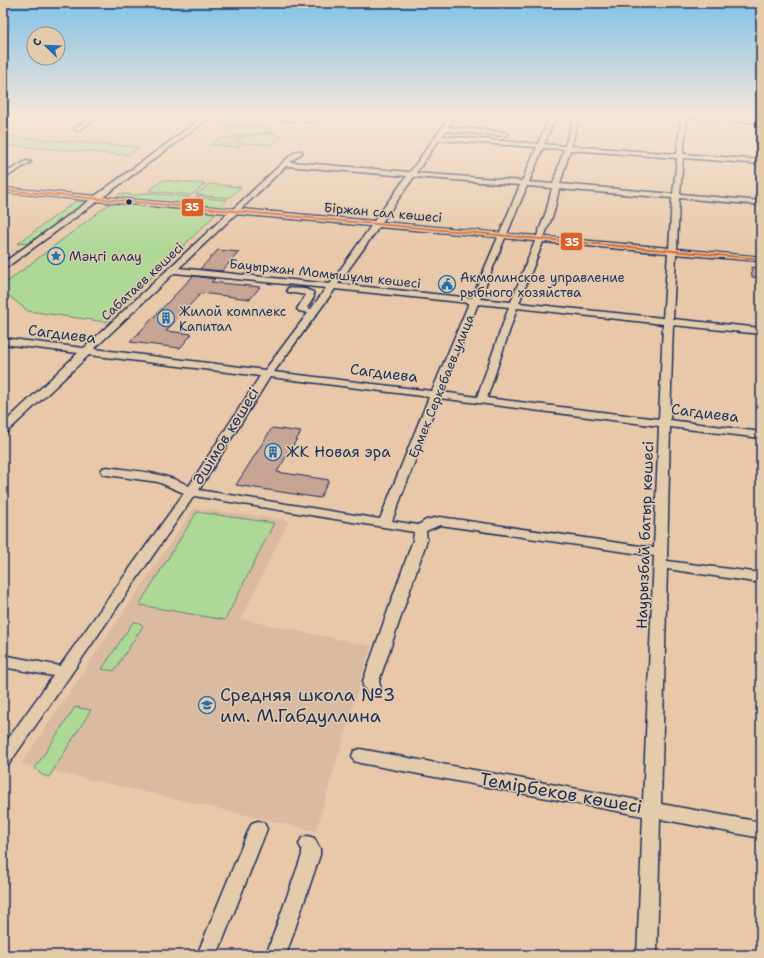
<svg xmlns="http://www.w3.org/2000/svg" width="764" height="958" viewBox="0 0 764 958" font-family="'Shantell Sans',sans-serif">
  <rect width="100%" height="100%" fill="#e8c8a9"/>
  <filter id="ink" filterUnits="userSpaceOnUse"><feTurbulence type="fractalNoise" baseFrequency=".025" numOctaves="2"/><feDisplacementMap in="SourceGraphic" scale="8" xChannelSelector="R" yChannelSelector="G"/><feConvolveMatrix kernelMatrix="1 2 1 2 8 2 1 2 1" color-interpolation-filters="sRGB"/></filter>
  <g filter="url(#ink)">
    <path fill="#dabba2" d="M194 508 289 520 241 619 371 646 316 831 21 764Z"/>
    <path fill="#add896" stroke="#64847a" d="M220 123 263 126 273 132 235 136Z
      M274 133 281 137 271 145 243 143 235 137Z
      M3 136 139 147 128 155 3 145Z
      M232 137 240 144 239 147 209 145 217 139Z
      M163 180 205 184 192 195 149 191Z
      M209 184 241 187 229 198 196 195Z
      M146 193 190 197 182 204 114 198 120 194 138 195Z
      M194 197 227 200 219 208 185 205Z
      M76 201 85 202 29 243 17 244Z
      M113 201 219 211 106 322 28 311 3 291V285Z
      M197 512 274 523 225 620 139 605Z
      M133 622 140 623 143 626 114 671 102 669Z
      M75 707 91 710 49 777 42 775 35 768Z"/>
    <path fill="#c7a594" stroke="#1b2f5e" d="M218 250 239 252 222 271 200 269Z
      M751 267 761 268V278L752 277Z
      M193 276 215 279 211 282 260 287 250 299 201 293 166 331 192 334 180 348 130 342Z
      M272 428 301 432 277 472 329 480 320 498 236 485Z"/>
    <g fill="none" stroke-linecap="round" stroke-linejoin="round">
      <g stroke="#1b2f5e" stroke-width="3">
        <path id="minor" d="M94 116H101L79 130H75V128Z
          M205 116H212L103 197 233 209 292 154 298 151H302V153L290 162 410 172 450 116H456L448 127 505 132 508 134 505 136 446 131 442 136 538 144 550 116H556L544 144 565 146 574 116H580L571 146 677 154 681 116H712L761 119V123L687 118 683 154 761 160V164L683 158 680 194 761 201V205L679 198 677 249 761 257V261L676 254 673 319 761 328V334L673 325 670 420 761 432V438L670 427 667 561 761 573V583L667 569 661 804 761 822V838L660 819 657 955H637L643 816 360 763 354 761 352 756 354 751 360 749 643 801 654 556 440 525 426 531 427 540 379 681 381 690 378 694 373 696 368 694 363 686V681L413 540 414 532 194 496 9 764 3 766V746L53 676 3 667V655L60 666 184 493 158 482 107 475 103 474 101 471 103 468 107 467C134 471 165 472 189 486L260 376 89 355 7 432 3 433V424L78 353 3 344V338L84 348 228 213 98 201 3 270V263L90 200 3 192V188L95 196ZM439 140 537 147 522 181 416 173ZM543 148 564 149 553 184 529 182ZM570 150 677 158 673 194 560 184ZM286 166 407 176 374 221 241 209ZM414 177 520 185 500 233 382 222ZM527 186 552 188 546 212 537 236 507 234ZM559 189 672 198 669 248 544 237 554 212ZM236 214 371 226 330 284 179 268ZM379 227 498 237 472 298 338 284ZM505 238 535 241 511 302 480 299ZM543 242 668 253 663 318 519 303ZM174 273 326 288 311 309 307 308 314 297 313 292 305 289 288 288 287 290 288 292 306 295 297 309 299 311 308 313 265 370 94 349ZM335 289 469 303 432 391 274 372ZM478 304 509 307 477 397 442 392ZM517 308 663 324 659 419 487 398ZM270 377 429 397 380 519 199 490ZM439 398 659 426 654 548 440 517 426 520 418 525 392 521Z
          M255 116 313 118 315 116H322L314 122 258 118Z
          M26 161 31 162 3 179V174Z
          M258 821 264 823 267 829 217 955H197L249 829 252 823Z
          M308 836 314 838 320 849V855L286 955H266L302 855V850L299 844 302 838Z"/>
      </g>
      <use href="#minor" fill="#e3cbac" fill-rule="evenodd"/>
      <g stroke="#e3cbac" stroke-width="3">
        <path id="bus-1" d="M3 189 761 258V260L3 191Z"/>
      </g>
      <use href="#bus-1" fill="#dc6028" fill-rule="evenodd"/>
    </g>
  </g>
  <linearGradient id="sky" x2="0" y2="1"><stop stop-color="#82c2e7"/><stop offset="0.46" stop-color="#f5e6d8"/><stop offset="1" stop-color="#f5e6d8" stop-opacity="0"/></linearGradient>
  <rect width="764" height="250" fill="url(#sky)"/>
  <defs>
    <g id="sight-ring" transform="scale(0.9)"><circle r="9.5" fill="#e3cbac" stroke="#1f6fb2" stroke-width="1.5"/><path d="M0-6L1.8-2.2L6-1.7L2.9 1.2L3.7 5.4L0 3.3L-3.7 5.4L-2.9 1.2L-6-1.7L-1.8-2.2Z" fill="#1f6fb2"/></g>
    <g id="civic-ring" transform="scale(0.9)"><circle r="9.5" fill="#e3cbac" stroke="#1f6fb2" stroke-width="1.5"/><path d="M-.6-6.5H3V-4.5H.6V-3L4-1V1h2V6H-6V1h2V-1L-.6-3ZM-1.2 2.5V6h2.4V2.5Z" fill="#1f6fb2"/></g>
    <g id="building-ring" transform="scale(0.9)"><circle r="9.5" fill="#e3cbac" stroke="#1f6fb2" stroke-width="1.5"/><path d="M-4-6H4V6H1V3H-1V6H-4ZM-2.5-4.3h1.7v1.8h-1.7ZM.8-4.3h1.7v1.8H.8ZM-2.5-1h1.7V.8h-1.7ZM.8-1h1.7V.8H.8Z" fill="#1f6fb2"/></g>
    <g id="school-ring" transform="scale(0.9)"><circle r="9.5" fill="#e3cbac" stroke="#1f6fb2" stroke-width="1.5"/><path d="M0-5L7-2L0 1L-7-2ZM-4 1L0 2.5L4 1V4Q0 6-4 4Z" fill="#1f6fb2"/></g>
  </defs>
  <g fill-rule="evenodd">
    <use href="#sight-ring" x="56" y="256"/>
    <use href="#civic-ring" x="447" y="284"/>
    <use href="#building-ring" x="166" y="318"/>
    <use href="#building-ring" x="273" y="452"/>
    <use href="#school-ring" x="207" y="705"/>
  </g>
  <circle fill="#1b2f5e" stroke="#e3cbac" stroke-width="1.5" cx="129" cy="202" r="3.5"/>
  <g text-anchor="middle" stroke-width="3" stroke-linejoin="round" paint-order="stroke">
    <g font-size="13" fill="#1b2f5e" stroke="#e3cbac">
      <text transform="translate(383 212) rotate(5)" y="5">Біржан сал көшесі</text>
      <text transform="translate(325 273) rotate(6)" y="5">Бауыржан Момышұлы көшесі</text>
      <text transform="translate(142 281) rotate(-43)" y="5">Сабатаев көшесі</text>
      <text transform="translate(441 386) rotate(-68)" y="5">Ермек Серкебаев улица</text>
    </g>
    <g font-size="13" fill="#1b2f5e" stroke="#e3cbac" text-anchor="start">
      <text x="69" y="261">Мәңгі алау</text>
      <text x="460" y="282">Акмолинское управление<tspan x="460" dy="15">рыбного хозяйства</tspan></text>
      <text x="179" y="316">Жилой комплекс<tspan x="179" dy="15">Капитал</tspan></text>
    </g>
    <g font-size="15" fill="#1b2f5e" stroke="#e3cbac">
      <text transform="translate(62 334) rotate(7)" y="5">Сагдиева</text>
      <text transform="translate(384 373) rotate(7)" y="5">Сагдиева</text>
      <text transform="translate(705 413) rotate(7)" y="5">Сагдиева</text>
      <text transform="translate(226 436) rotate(-58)" y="5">Әшімов көшесі</text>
      <text transform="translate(645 535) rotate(-88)" y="5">Наурызбай батыр көшесі</text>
    </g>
    <g font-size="15" fill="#1b2f5e" stroke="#e3cbac" text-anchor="start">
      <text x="286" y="457">ЖК Новая эра</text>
    </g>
    <g font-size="18" fill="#1b2f5e" stroke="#e3cbac" text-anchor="start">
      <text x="220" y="701">Средняя школа №3<tspan x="220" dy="21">им. М.Габдуллина</tspan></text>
    </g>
    <g font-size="18" fill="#1b2f5e" stroke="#e3cbac">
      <text transform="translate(561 793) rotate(10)" y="6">Темірбеков көшесі</text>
    </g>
  </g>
  <g stroke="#e3cbac" stroke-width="1.5">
    <rect x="181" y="198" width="23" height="19" rx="4" fill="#dc6028"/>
    <rect x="560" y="232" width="23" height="19" rx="4" fill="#dc6028"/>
  </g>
  <g font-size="11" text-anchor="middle" font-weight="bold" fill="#fff">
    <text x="192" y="211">35</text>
    <text x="572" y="246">35</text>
  </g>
  <rect width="764" height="958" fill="none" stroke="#e3cbac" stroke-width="16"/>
  <rect x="8" y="8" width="748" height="942" fill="none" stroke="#1b2f5e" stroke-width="1.5" filter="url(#ink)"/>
  <g transform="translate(46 46) rotate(293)"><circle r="19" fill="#e3cbac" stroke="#938d8d"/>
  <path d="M0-3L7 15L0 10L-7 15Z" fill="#1f6fb2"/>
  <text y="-6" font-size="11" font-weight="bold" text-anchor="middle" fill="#1b2f5e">С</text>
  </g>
</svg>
